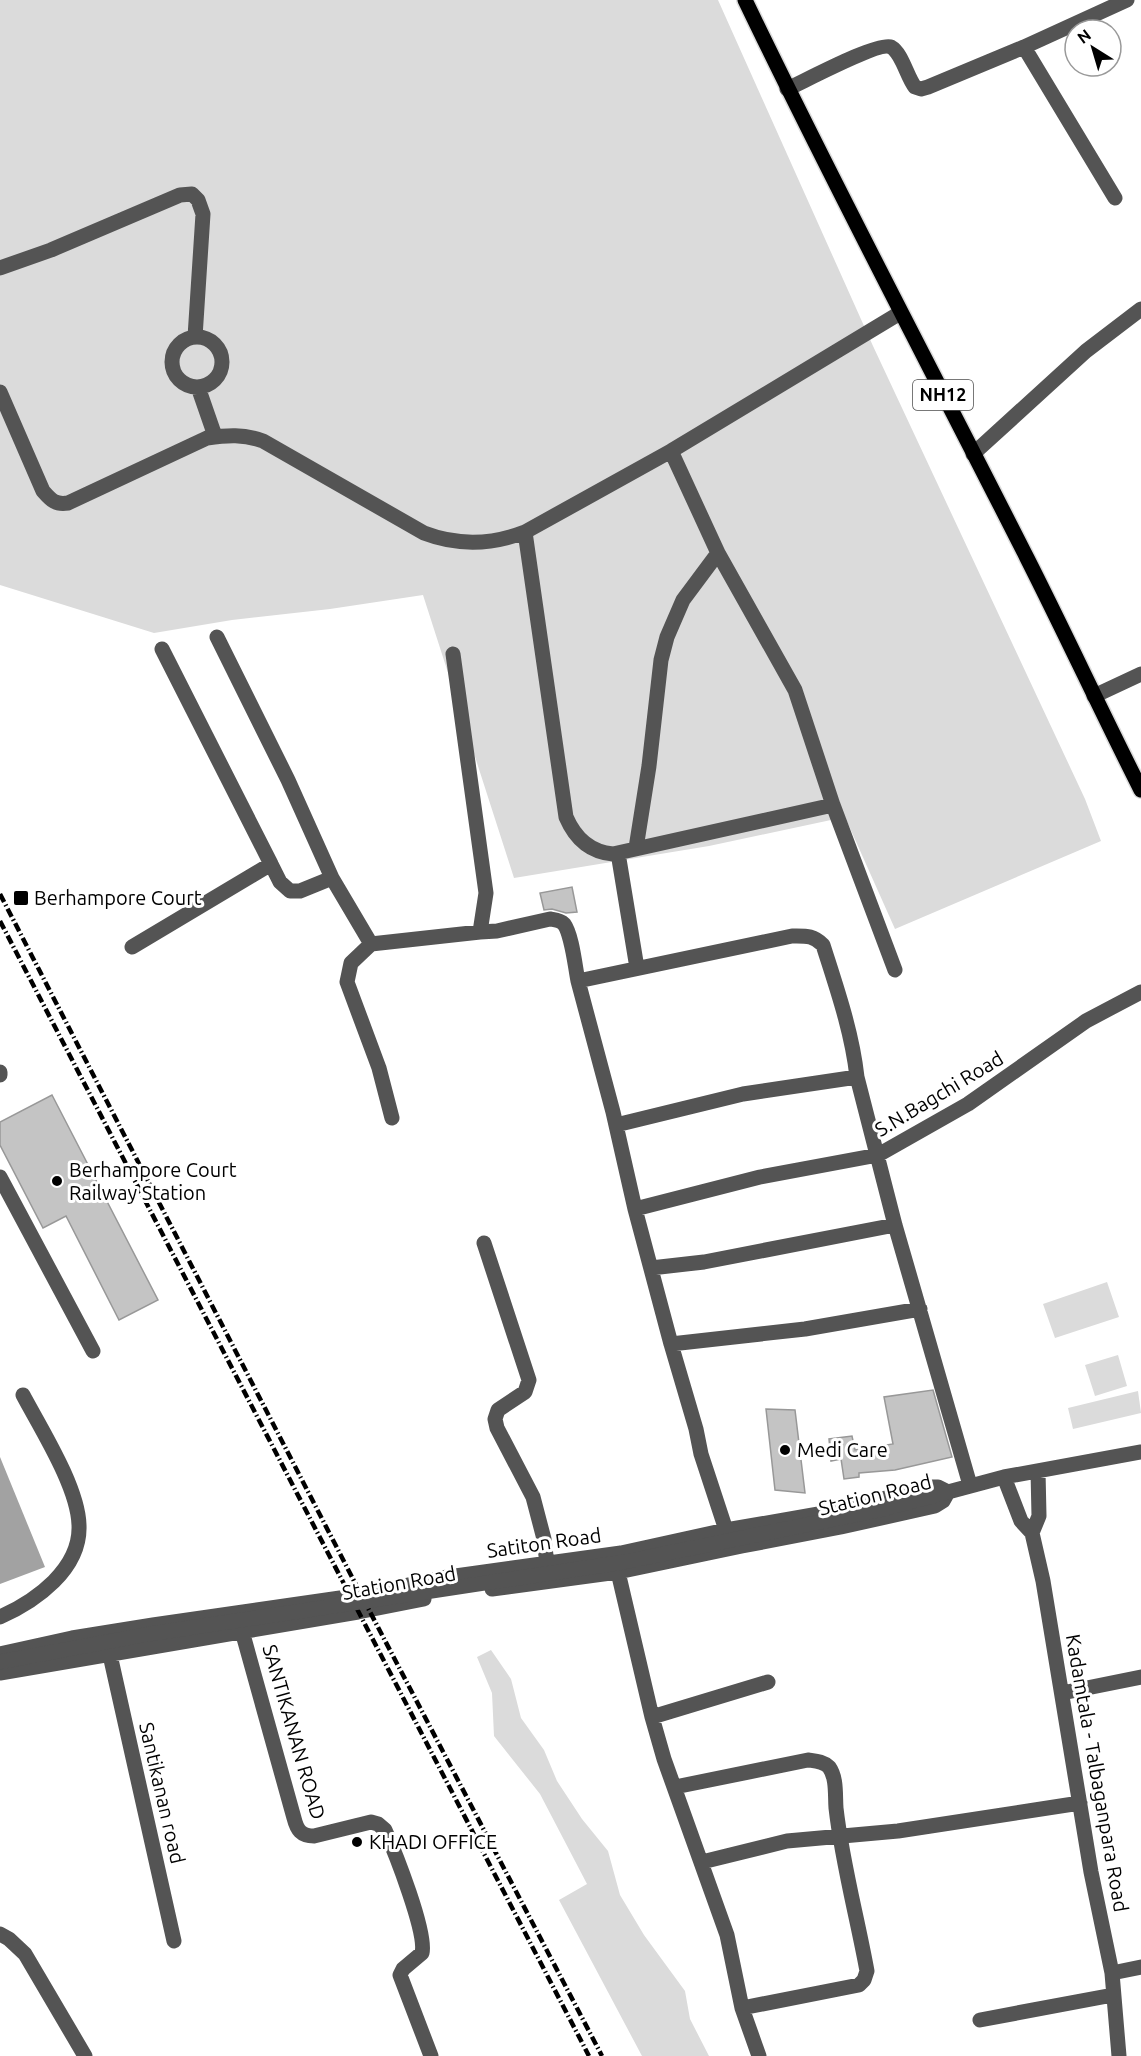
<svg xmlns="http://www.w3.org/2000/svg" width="1141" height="2056" viewBox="0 0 1141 2056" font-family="Ubuntu,sans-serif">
  <rect width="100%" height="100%" fill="#fff"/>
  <path fill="#dbdbdb" d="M0 0H718L873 346 1085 799 1101 841 895 929 845 817 709 846 514 878 423 595 330 609 232 620 154 633 0 585Z
    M1107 1282 1119 1317 1055 1338 1043 1304Z
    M1118 1355 1127 1386 1095 1396 1085 1365Z
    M1138 1391 1141 1413 1073 1429 1068 1408Z
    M491 1650 511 1679 521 1718 544 1750 557 1781 582 1819 608 1851 620 1895 644 1935 685 1991 690 2019 709 2056H642L559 1900 587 1884 540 1794 494 1736 492 1693 477 1657Z"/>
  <path fill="#a2a2a2" d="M0 1457 45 1567 0 1584Z"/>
  <path fill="#c4c4c4" stroke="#989898" stroke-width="1.5" d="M572 887 577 912 566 913 552 909 544 910 540 893Z
    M52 1095 158 1300 119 1320 66 1216 43 1228 0 1145V1122Z
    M933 1390 952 1457 895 1470 859 1473V1477L844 1479 841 1459 831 1461 829 1439 852 1436 855 1450 893 1444 884 1397Z
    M766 1409 795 1410 805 1493 775 1490Z"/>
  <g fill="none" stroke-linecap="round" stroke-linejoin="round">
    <g stroke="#dbdbdb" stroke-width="18">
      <path id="major" d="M745 0C835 188 933 372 1027 558 1066 635 1102 713 1141 790"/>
    </g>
    <path stroke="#545454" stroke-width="15" d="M1024 47 1115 198
      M787 89C803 82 879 41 891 47 902 53 907 77 915 87L921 89 928 87 1024 47 1127 0
      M0 268 51 250 180 195 192 194 198 200 203 214 195 337
      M172 362a25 25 0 1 1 50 0a25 25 0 1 1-50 0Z
      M198 387 215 436
      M0 392 43 491C51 500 55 505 68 503L207 438C228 435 243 434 263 441L424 533C458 546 491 545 525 532L671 451 900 313
      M671 451 718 553 795 690 833 805 895 970
      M973 454 1086 351 1141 309
      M525 532 566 817C575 838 590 852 613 854L833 805
      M217 637 288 780 332 878
      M162 649 271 864
      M453 654 486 893 480 932 497 931 550 919C556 920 560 920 564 924 572 935 575 966 578 981
      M1094 696 1141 674
      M636 848 649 766 661 660 667 637 683 600 718 553
      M618 853 637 968
      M371 944 351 963 347 982 379 1068 392 1118
      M132 947 271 864 280 882 290 891H300L332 878 371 944 480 932
      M0 1072V1075
      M616 1125 743 1094 857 1077
      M0 1177 93 1351
      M635 1209 760 1177 878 1155 968 1104 1086 1021 1141 992
      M484 1243 529 1380 525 1392 498 1410 495 1419 497 1428 533 1497 544 1539 547 1564
      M651 1268 704 1262 895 1225
      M671 1344 805 1329 920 1309
      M1004 1477 1021 1521 1032 1533 1043 1581 1091 1872 1112 1973 1119 2056
      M948 1492 1004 1477 1141 1452
      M726 1530 701 1454 696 1429 671 1344 635 1209 613 1112 578 981 792 936C806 936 813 935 823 945 837 989 852 1032 857 1077L895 1225 970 1485
      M1032 1533 1039 1516 1038 1471
      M618 1572 652 1717 664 1759 727 1935 742 2008 759 2056
      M492 1589 618 1572 742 1546 841 1527 935 1506 943 1501 948 1492
      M0 1617C36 1601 81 1569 79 1525 78 1487 41 1429 23 1395
      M242 1631 294 1818C297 1830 301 1836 314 1836L371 1822 378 1824 385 1830C395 1852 427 1933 422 1953L403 1969 400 1975 431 2056
      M0 1654 72 1638 153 1625 361 1595 441 1578 621 1553 726 1530 830 1512 930 1487H938L948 1492
      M110 1655 174 1941
      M0 1673 358 1612 424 1599
      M1062 1693 1141 1677
      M652 1717 768 1682
      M675 1787 808 1760C815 1761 823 1761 829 1767 837 1778 835 1795 836 1808 842 1862 857 1916 867 1971L864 1980 859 1985 742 2008
      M702 1862 787 1841 898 1831 1080 1803
      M0 1934 9 1939 25 1954 85 2056
      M1112 1973 1141 1967
      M980 2020 1113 1995"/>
    <use href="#major" stroke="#000" stroke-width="15"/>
    <path stroke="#000" stroke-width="4.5" stroke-dasharray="9 3 1.5 3" stroke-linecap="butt" d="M0 894 369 1610 602 2056
      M0 921 589 2056"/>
    <path stroke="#545454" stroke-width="15" d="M0 1662 149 1634 624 1562 879 1510 948 1492"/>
  </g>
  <g fill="#000" stroke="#fff" stroke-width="2">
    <rect x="13" y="890" width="16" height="16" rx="3"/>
    <circle cx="57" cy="1181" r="6"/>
    <circle cx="785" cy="1450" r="6"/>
    <circle cx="357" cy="1842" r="6"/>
  </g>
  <g text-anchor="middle" stroke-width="6" stroke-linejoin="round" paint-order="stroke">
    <rect fill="#fff" stroke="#4c4c4c" stroke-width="1.5" x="913" y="380" width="60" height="30" rx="4.5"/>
    <g font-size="18" font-weight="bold" fill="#000">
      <text x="943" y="401">NH12</text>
    </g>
    <g font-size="20" fill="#000" stroke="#fff" text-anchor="start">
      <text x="34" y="905">Berhampore Court</text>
      <text x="69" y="1177">Berhampore Court<tspan x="69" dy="23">Railway Station</tspan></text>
      <text x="797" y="1457">Medi Care</text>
      <text x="369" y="1849">KHADI OFFICE</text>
    </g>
    <g font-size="20" fill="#000" stroke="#fff">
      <text transform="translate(939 1094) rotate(-31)" y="7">S.N.Bagchi Road</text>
      <text transform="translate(875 1495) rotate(-14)" y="7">Station Road</text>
      <text transform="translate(544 1543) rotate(-8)" y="7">Satiton Road</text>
      <text transform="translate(399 1583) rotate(-10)" y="7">Station Road</text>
      <text transform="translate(294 1732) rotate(74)" y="7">SANTIKANAN ROAD</text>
      <text transform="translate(1097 1773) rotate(80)" y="7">Kadamtala - Talbaganpara Road</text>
      <text transform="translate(162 1793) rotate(77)" y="7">Santikanan road</text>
    </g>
  </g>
  <g transform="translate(1093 48) rotate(323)"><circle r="28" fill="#ffffff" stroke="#999999" stroke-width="1.5"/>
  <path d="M0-4.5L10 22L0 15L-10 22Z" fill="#000000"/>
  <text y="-9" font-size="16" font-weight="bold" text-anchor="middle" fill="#000000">N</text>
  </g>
</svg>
